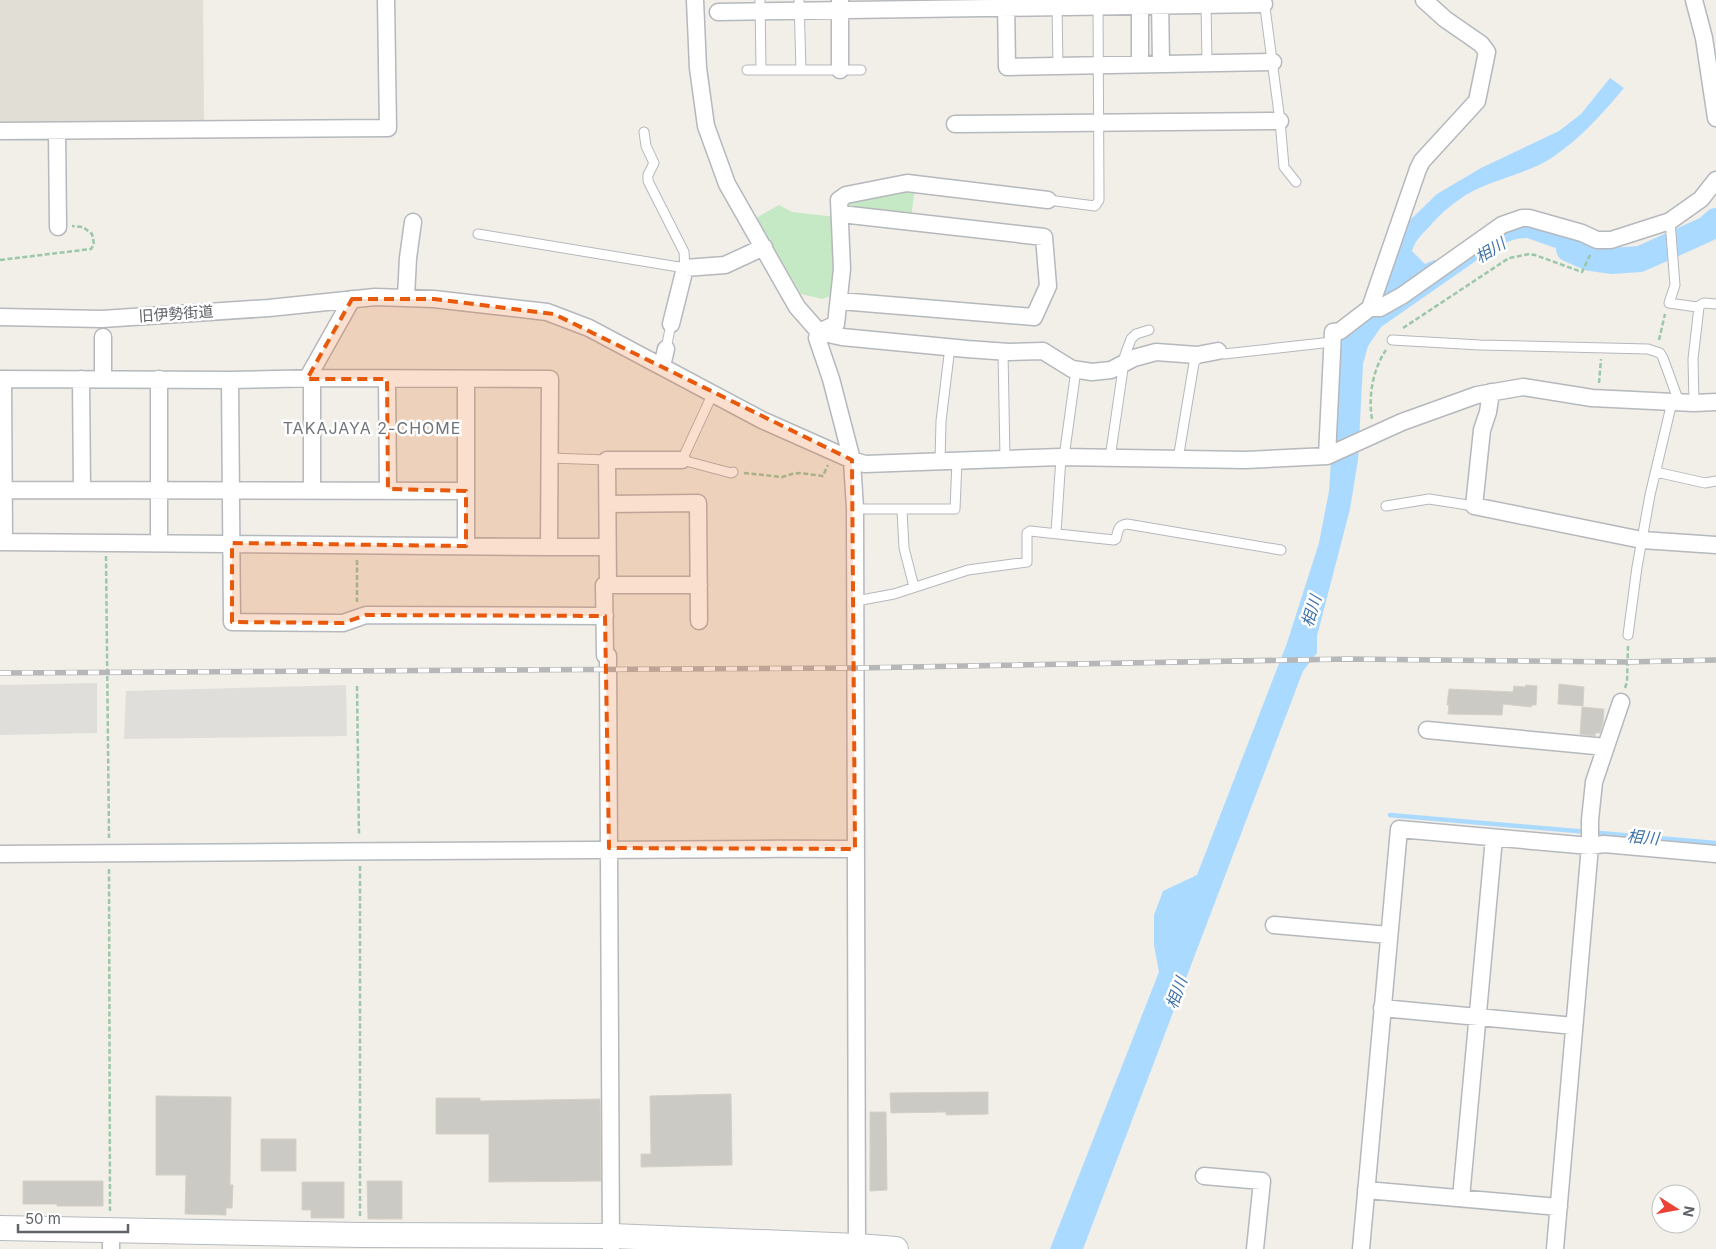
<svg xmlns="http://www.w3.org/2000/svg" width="1716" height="1249" viewBox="0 0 1716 1249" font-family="Inter,'Noto Sans JP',sans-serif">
  <rect width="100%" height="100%" fill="#f1efe8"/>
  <path fill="#e0deda" d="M97 683V733L0 735V685Z
    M346 685 347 736 124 739 126 691Z"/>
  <path fill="#e1ded6" d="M0 0H203L204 123 0 125Z"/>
  <path fill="#c5e8c5" d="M915 187 911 218 847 212 844 204Z
    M779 205 792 212 836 217 837 294 822 299 801 294 756 218Z"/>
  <path fill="#aadaff" d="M1610 78 1624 88C1603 113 1581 138 1553 157 1529 173 1499 178 1473 191 1456 200 1441 213 1429 227 1421 235 1415 241 1412 251L1425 264 1434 260 1454 265 1514 228 1530 225 1561 233 1604 253 1661 256 1590 260 1527 238C1514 238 1504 243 1493 249L1381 327 1368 346 1363 364 1358 460 1350 509 1317 636V653L1303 671 1083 1249H1050L1159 972 1154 945V915L1163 891 1197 875 1287 643 1319 543 1329 491 1339 338 1366 298 1407 223 1437 194 1481 168 1559 131 1581 114Z"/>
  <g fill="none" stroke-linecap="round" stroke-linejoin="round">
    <path stroke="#aadaff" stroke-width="4.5" d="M1390 815 1716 843"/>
    <path stroke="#aadaff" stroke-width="26" d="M1569 249 1590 258 1611 261 1640 259 1707 229 1716 221"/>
  </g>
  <path fill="#cccac5" stroke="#d6d1c6" d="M1559 684 1584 687 1583 706 1558 704Z
    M1526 685 1537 686 1536 705H1532L1531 707 1503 704 1502 715 1448 714 1449 705H1447L1449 689 1513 692 1514 686 1525 687Z
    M1582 707 1604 709 1603 723 1600 733H1595V736L1580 734Z
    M988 1092V1114L946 1115V1112L891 1113 890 1093Z
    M731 1094 732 1165 641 1167V1154H651L650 1096Z
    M156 1096 231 1097 230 1185H233L232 1208H226V1215L185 1214 186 1175H156Z
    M436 1098H480V1101L600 1099 601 1181 489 1182V1134H436Z
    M870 1112H886L887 1190 870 1191Z
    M261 1139H296V1171H261Z
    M23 1181H103V1206H57V1204H23Z
    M367 1181H402V1219H368Z
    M302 1182H344V1218H311V1210H302Z"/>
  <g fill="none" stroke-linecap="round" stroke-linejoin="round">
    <g stroke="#b5b8bc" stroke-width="11">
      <path id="lane" d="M760 0 761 70
        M799 0 801 70
        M1264 0 1280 121 1284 167 1296 182
        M1206 3 1207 63
        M1057 5 1058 66
        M747 70H861
        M1048 200 1095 206 1099 200 1098 3
        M1670 221 1675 285 1669 303 1697 307 1704 303 1716 304
        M478 234 685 268 684 252 648 181V175L654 163 646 146 644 132
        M1392 340 1480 345 1648 349 1660 353 1663 358 1679 402
        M666 349 671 324
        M1218 351 1224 354 1332 342
        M1003 352 1005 458
        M713 393 682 460 731 473 733 472
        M1694 403 1693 359 1699 307
        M1064 457 1076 370
        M550 458 607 460
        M1110 458 1125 355 1131 339 1136 334 1149 330
        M1178 459 1194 363 1200 355
        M940 461 941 421 950 347
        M1656 472 1705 483 1716 481
        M1386 506 1429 499 1474 506
        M855 509H955L957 461
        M902 510 904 548 914 587
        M1056 533 1061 457
        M856 601 894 594 968 570 1027 562V533L1030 531 1114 540 1116 539C1118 531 1118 525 1127 524L1281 550
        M1628 635 1637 567 1650 495 1672 402"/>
    </g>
    <g stroke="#b5b8bc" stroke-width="19">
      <path id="street" d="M695 0 698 68 706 126 727 184 797 307 819 332 817 338 831 379 852 460 855 509 857 1249
        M1006 0 1007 67 1273 62
        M1140 0V64
        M1160 0 1161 63
        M1694 0 1704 38 1716 118
        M718 12 1264 4
        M840 70V0
        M955 124 1280 121
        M0 131 388 128 386 0
        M57 131 58 227
        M406 297 408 258 413 222
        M840 301 1034 317 1048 286 1044 237 841 214
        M1370 308H1380L1403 295 1502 225 1522 218H1529L1582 233 1597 240H1611L1670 221 1701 199 1716 180
        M0 317 102 319 269 308 375 297 434 299 547 312 589 328 762 420 852 460 865 464 1061 457 1246 460 1327 456 1402 422 1477 395 1523 387 1592 398 1694 403 1716 402
        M671 324 685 268 725 265 764 247
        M819 332 842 337 967 349 1009 352 1043 351 1072 369 1092 372 1111 370 1134 358 1156 352 1197 355 1218 351
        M819 332 836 324 842 269 839 200 846 195 907 183 1048 200
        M103 337V379
        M662 366 666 349
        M0 379 230 380 319 378 550 379 549 547 0 542
        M3 379 4 542
        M81 379 82 490
        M159 379V543
        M307 379 352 299
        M312 379V490
        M387 379 388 489
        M466 379V491
        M230 380 232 622 343 623 366 615 605 616
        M1491 392 1488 412 1482 430 1474 506 1642 540 1716 545
        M1327 456 1333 332 1340 331 1370 308 1418 169 1422 161 1477 101 1487 52 1481 44 1445 19 1424 0
        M0 490 466 491V546
        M608 504 698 503 699 621
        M549 547H607
        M608 585 607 460H682
        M1427 730 1606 747
        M0 854C285 853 570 848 855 849
        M1274 925 1389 935
        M1382 1008 1574 1026
        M1204 1176 1262 1181 1255 1249
        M1366 1190 1559 1207
        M1461 1198 1494 838
        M111 1230V1249
        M611 1249 608 656 605 655 604 585H699
        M1361 1249 1399 829 1590 846 1604 844 1716 854
        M1555 1249 1590 846V820L1594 782 1621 702"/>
    </g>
    <g stroke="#b6babf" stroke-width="26">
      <path id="secondary" d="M0 1228 360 1235 612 1236 857 1246 896 1249"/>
    </g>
    <path stroke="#9cc7a9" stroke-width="2.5" stroke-dasharray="5 2.5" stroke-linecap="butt" d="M0 260 91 249 94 244 92 234 83 227 72 226
      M1403 328 1509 258 1529 254 1535 255 1582 272 1591 253
      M1659 340 1665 314
      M1599 383 1601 359
      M1372 419C1368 396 1373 369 1386 350
      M744 473 782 477 792 474 800 473 823 476 828 465
      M106 556 109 838
      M357 560V602
      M357 686 359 836
      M1625 688 1627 682 1628 646
      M360 866V1216
      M109 869 110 1211"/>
    <use href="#lane" stroke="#fff" stroke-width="9"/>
    <use href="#street" stroke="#fff" stroke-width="16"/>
    <use href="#secondary" stroke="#fff" stroke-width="24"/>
    <g stroke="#b6b7b8" stroke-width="5.5">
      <path id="rail" d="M0 673 856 668 1347 659 1626 662 1716 660"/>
    </g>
    <use href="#rail" stroke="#fff" stroke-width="4" stroke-dasharray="11" stroke-linecap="butt"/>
  </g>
  <path fill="#e8590c" fill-opacity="0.2" stroke="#e8590c" stroke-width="4" stroke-dasharray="10 6" stroke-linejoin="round" d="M352 299H434L554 314 852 460 855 849 609 848 605 616 366 615 343 623 232 622V543L466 546V491L388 489 387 379H307Z"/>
  <g text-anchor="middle" stroke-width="5" stroke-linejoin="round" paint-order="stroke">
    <g font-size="15" fill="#5f6368" stroke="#fff">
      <text transform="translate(176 314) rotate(-4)" y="5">旧伊勢街道</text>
    </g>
    <g font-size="16" font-style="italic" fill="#4174aa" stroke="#fff">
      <text transform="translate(1490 250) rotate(-31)" y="6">相川</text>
      <text transform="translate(1311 611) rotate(-73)" y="6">相川</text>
      <text transform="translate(1643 837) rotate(5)" y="6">相川</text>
      <text transform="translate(1176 993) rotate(-70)" y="6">相川</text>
    </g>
    <g font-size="16" letter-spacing="1" fill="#70757a" stroke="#fff">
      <text x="372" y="434">TAKAJAYA 2-CHOME</text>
    </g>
  </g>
  <g transform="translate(1676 1209) rotate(101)"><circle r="24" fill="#ffffff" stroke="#bfc1c3"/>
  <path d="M0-4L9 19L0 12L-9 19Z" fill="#ea4335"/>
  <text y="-8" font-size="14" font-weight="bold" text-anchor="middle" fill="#5f6368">N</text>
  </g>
  <path d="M18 1224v8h110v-8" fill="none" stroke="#5f6368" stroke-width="2.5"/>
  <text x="25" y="1224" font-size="15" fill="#5f6368" stroke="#ffffff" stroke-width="4" paint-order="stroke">50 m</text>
</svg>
